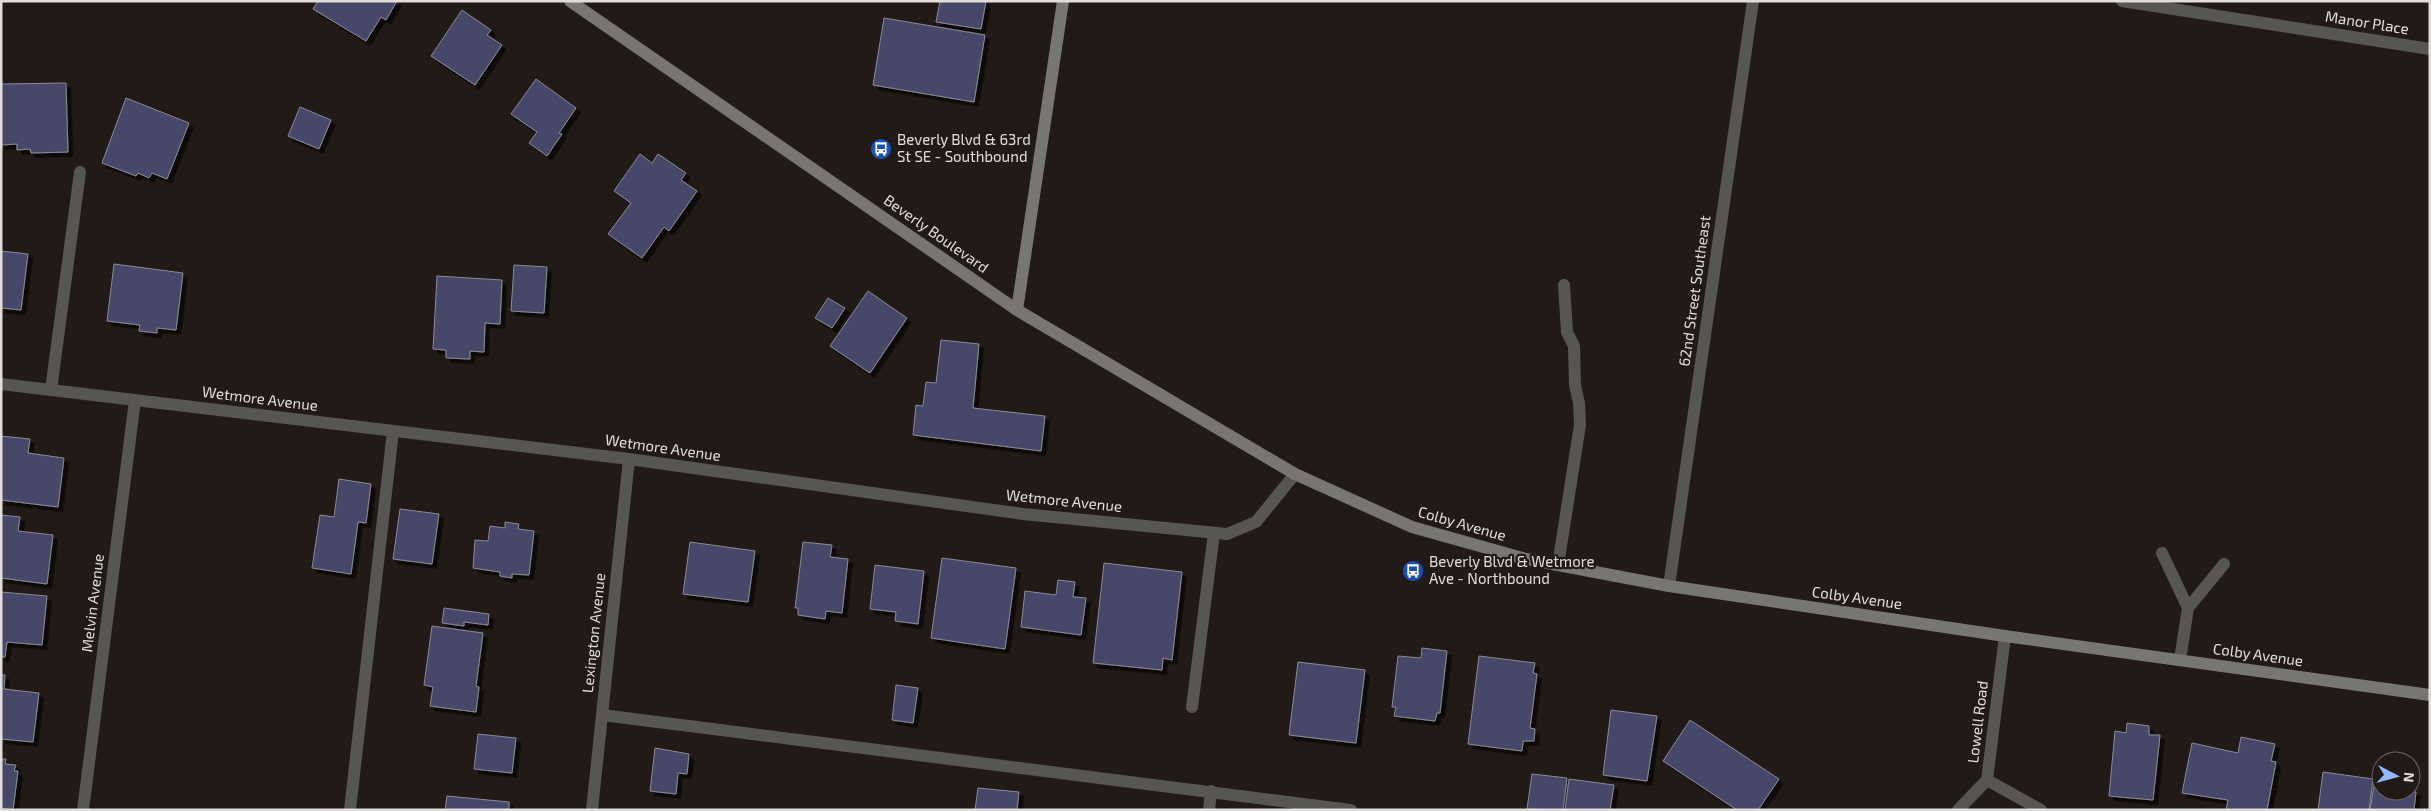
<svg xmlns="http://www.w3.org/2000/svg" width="2431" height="811" viewBox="0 0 2431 811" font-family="'Exo 2',sans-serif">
  <defs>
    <filter id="shadow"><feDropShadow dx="4.5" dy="4.5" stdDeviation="0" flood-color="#0009"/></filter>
  </defs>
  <rect width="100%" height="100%" fill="#211a17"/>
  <path fill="#46466b" stroke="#8b8b94" filter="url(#shadow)" d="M318 1H397L386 20 381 17 366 41 313 9Z
    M940 1H986L981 29 936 22Z
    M462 10 491 30 487 35 502 45 475 85 431 56Z
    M884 18 985 35 974 102 873 85Z
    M536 79 576 108 559 133 562 134 547 156 529 143 537 132 511 114Z
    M66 83 68 152 31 153 30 149 17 150V144L1 145V84Z
    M126 98 189 123 167 179 152 173 149 178 138 173 136 176 102 163Z
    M300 107 331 120 319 149 288 136Z
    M640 154 652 163 658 154 686 173 681 180 697 191 669 231 664 227 642 258 608 234 631 203 614 191Z
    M1 251 28 254 21 310 1 308Z
    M114 264 183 273 176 330 157 328V333L139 331 140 325 107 321Z
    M514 265 547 267 544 313 511 311Z
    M437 276 502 280 500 324 485 323 484 352 470 351V359L446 358V350L433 349Z
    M868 291 907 318 870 373 830 346Z
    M828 298 845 308 832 328 815 318Z
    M941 340 979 344 973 408 1045 416 1041 451 913 435 916 405 923 406 926 382 936 383Z
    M1 436 30 439 28 453 64 458 58 507 1 500Z
    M339 479 371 484 366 523 358 522 351 574 312 568 320 515 334 517Z
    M400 509 439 514 432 564 393 559Z
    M1 515 20 517 18 531 53 535 47 584 1 578Z
    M505 522 519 524 518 529 534 531 529 575 512 574V578L500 576V572L473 568 475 540 488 541 490 526 505 528Z
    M690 542 755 551 748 602 683 594Z
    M803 542 832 545 830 557 848 559 842 613 826 611 825 619 798 615V608H795Z
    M942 558 1016 568 1005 649 931 638Z
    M1104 563 1182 572 1172 660 1163 658 1162 670 1093 663Z
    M875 565 924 571 918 624 895 621 896 612 870 609Z
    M1058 580 1075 582 1073 597 1086 598 1081 635 1021 627 1025 591 1056 595Z
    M1 592 47 596 42 645 7 642 5 657H1Z
    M444 608 489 614 488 625 464 622V626L442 623Z
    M432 626 483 633 476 686 479 687 476 712 430 706 433 687 424 685Z
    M1422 648 1447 651 1440 713H1437L1435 721 1394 716 1396 707H1392L1398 656 1421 658Z
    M1479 656 1535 663 1533 673 1537 674 1530 728 1535 729 1534 741H1523L1522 751 1468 744Z
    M1298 662 1365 670 1356 743 1289 735Z
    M1 675H5L4 689 39 693 33 742 1 739Z
    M896 685 918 688 913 723 892 720Z
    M1611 710 1657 716 1647 781 1603 775Z
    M1690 720 1779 779 1758 810H1737L1663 761Z
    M2127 723 2149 726V735H2160L2153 800 2109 796 2115 731 2126 733Z
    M478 734 516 738 512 773 474 769Z
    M2241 737 2275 744 2271 761 2276 762 2267 810H2226L2228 800 2182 793 2192 743 2238 753Z
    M655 748 689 754 687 774 678 773 676 794 650 791Z
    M1 759H6L5 764 16 765 14 771H18L13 810 1 808Z
    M2323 772 2373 779 2369 810H2318Z
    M1532 774 1567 778 1563 810 1527 809Z
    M1569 779 1614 785 1610 810H1565Z
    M2374 786 2381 787V791L2416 792 2414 810H2370Z
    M978 788 1019 792 1017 810H975Z
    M447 796 509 802V810H445Z"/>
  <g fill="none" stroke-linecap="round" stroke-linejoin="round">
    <path stroke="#575652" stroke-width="12" d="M51 390 80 172
      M2162 553 2188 608
      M1558 565 1580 425 1579 403 1575 385 1574 346 1567 332 1564 285
      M2180 660 2188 608 2224 564
      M1192 707 1214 533
      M602 715 1351 810
      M350 810 393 431
      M1958 810 1987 780"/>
    <path stroke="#575652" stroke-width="12" d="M2122 1 2430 49
      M1 384 629 459 1023 514 1227 534 1256 522 1295 474
      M1669 586 1753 1
      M2005 636 1987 780 2041 810
      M83 810 135 400
      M592 810 629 459
      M1209 810 1211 791"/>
    <path stroke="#787671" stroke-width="12" d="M570 1 1017 310 1295 474 1412 527 1526 559 1669 586 2005 636 2430 695
      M1017 310 1063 1"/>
  </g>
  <defs>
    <g id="bus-disc" transform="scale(1.125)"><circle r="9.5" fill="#1a4fb4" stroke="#211a17"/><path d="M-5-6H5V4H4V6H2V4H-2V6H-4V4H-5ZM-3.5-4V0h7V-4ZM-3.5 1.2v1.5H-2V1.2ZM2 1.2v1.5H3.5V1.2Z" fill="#fff"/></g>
  </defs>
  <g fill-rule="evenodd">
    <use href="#bus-disc" x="881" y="149"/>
    <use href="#bus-disc" x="1413" y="571"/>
  </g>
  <g text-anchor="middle" stroke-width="4.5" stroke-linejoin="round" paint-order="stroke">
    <g font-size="15" fill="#e2dddb" stroke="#211a17">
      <text transform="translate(2367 23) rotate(9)" y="5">Manor Place</text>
      <text transform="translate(936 234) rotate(35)" y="5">Beverly Boulevard</text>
      <text transform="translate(1695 291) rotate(-82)" y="5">62nd Street Southeast</text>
      <text transform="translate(260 399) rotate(7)" y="5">Wetmore Avenue</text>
      <text transform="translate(663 448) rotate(8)" y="5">Wetmore Avenue</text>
      <text transform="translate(1064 501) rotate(6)" y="5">Wetmore Avenue</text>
      <text transform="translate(1462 524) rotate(16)" y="5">Colby Avenue</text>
      <text transform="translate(1857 598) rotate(8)" y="5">Colby Avenue</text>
      <text transform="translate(93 603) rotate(-83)" y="5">Melvin Avenue</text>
      <text transform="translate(594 633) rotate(-84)" y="5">Lexington Avenue</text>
      <text transform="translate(2258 655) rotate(8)" y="5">Colby Avenue</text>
      <text transform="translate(1978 722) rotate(-83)" y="5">Lowell Road</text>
    </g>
    <g font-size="15" fill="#e2dddb" stroke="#211a17" text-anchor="start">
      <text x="897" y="145">Beverly Blvd &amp; 63rd<tspan x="897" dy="17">St SE - Southbound</tspan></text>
      <text x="1429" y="567">Beverly Blvd &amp; Wetmore<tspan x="1429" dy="17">Ave - Northbound</tspan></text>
    </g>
  </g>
  <rect width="2431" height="811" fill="none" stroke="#e2dddb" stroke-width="5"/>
  <g transform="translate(2396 776) rotate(96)"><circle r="24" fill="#211a17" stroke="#6e6865"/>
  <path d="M0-4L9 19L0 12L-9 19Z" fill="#94b7fd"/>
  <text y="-8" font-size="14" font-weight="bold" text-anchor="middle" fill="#e2dddb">N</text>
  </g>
</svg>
